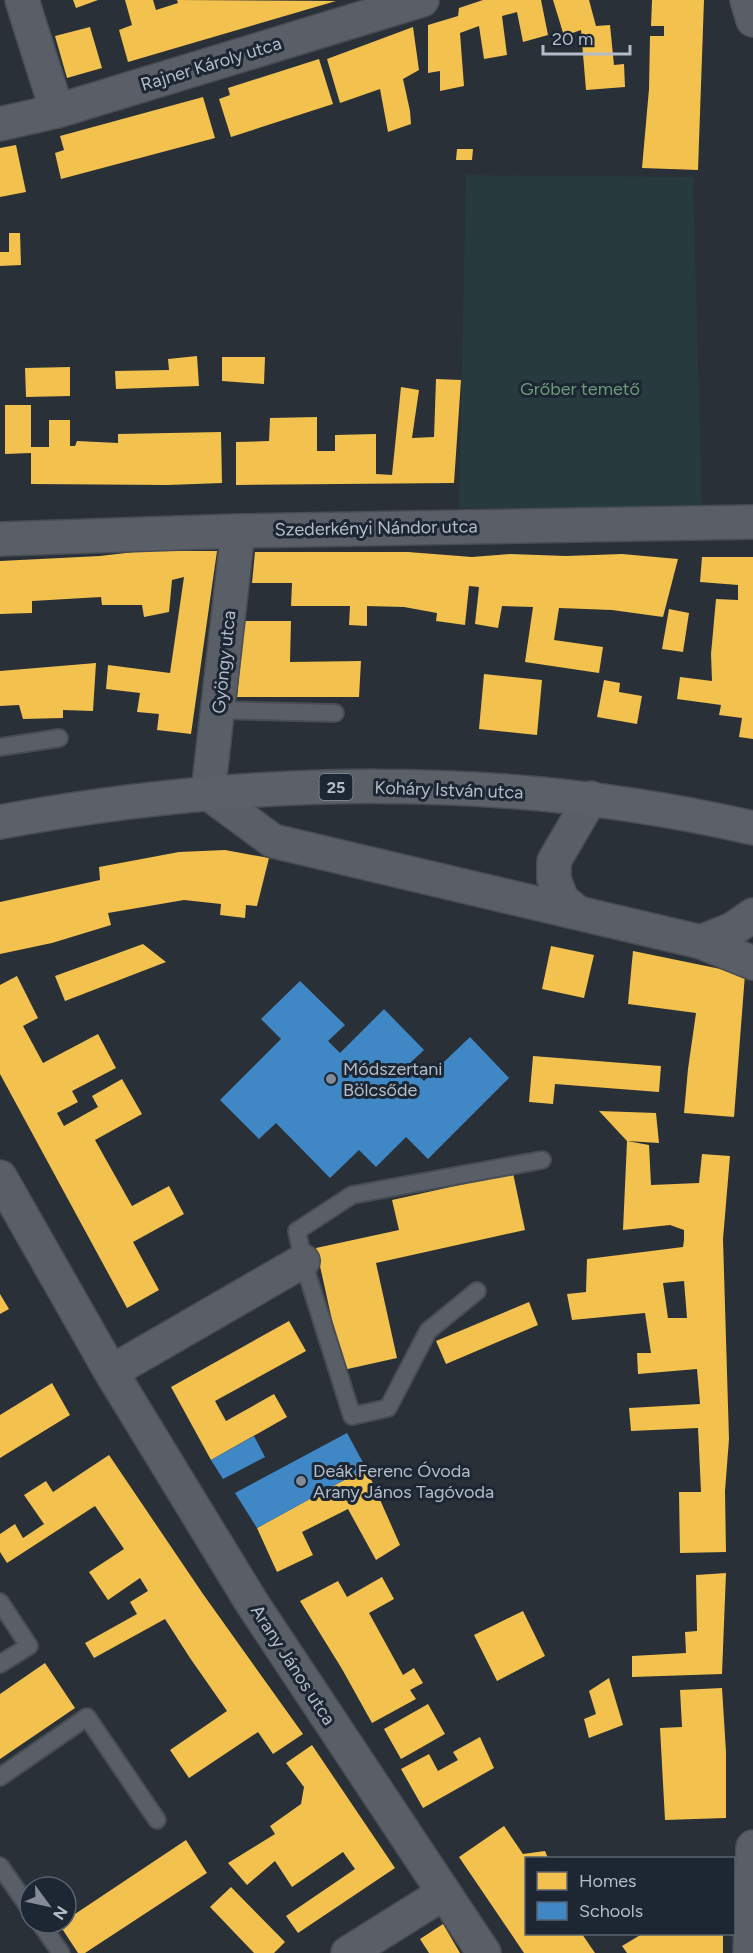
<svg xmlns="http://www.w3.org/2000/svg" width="753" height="1953" viewBox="0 0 753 1953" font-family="Figtree,sans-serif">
  <rect width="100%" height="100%" fill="#2a3038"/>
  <path fill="#273a3e" d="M466 175 693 177 702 510 459 508Z"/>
  <path fill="#f2c14e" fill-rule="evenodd" d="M73 0H98L76 8Z
    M125 0H153L156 10 178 3 177 0 336 1 128 62 119 30 132 25Z
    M483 0H541L548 35 523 42 517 12 502 16 507 55 484 59 479 26 460 33 464 86 440 91V71L428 73V25L458 16 459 8Z
    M553 0H589L596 26 610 25 614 65 624 64 625 87 586 90 581 30 564 36Z
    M652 0H704L698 170 642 168 649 89 650 36H664V26H651Z
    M90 27 102 68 67 78 55 36Z
    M413 27 419 70 403 79 410 111 411 124 388 132 380 89 340 103 327 59Z
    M319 59 333 104 231 137 219 99 230 95 228 88Z
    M203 97 215 138 61 179 55 153 64 150 60 136Z
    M16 145 26 192 0 197V148Z
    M457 149H473L472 160H456Z
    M9 233H20L21 265 0 266V252H9Z
    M197 356 199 386 116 389 115 371 169 370 168 359Z
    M222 357H265L264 384 222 381Z
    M70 367V396L26 397 25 368Z
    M436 379 461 380 454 483 236 485V442L269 441 270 418 317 417V451H335V435L376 434V474L392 475 401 387 419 390 412 438 434 437Z
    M5 405H31V447H49V420H70V446H75L77 441 118 443V434L221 432 222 483 168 485 31 484V453L5 454Z
    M143 551H217L191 734 157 730 159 714 137 712 140 693 106 689 108 665 170 673 184 577 172 580 169 612 144 617 142 605H102L101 597 32 601V613L0 614V561L100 556Z
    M255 552H408L472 557 510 554 566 556 622 554 678 559 663 617 612 610 559 608 554 640 603 647 599 673 525 662 533 607 502 606 498 628 475 624 479 587 469 586 465 625 436 621 437 613 404 607 367 606V626L349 625 350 606H291L292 583H252Z
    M702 557H753V739L739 737 742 718 719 715 721 705 677 699 680 677 712 681 711 654 716 599 738 600V585L700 582Z
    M669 609 689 613 683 652 662 649Z
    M244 621H291L290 662 361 661 359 697H237Z
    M96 663 93 711 63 710V718L23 719 19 705 0 706V671Z
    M484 674 542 680 537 735 479 729Z
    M604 680 620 683 619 692 642 696 637 724 597 717Z
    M225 850 269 858 257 906 246 905 245 918 220 915 221 904 184 900 108 913 111 925 52 943 0 954V902L100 880 99 867 179 852Z
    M143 944 166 962 65 1001 55 976Z
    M551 946 594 955 584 998 542 989Z
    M633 951 745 974 734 1117 684 1113 688 1069 696 1013 628 1004Z
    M17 976 38 1018 23 1026 43 1063 98 1034 116 1068 72 1091 78 1102 57 1113 64 1126 98 1107 92 1096 122 1079 142 1114 95 1140 132 1206 169 1186 184 1214 133 1242 159 1290 127 1308 0 1074V985Z
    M533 1056 661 1066 659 1092 555 1084 553 1104 529 1102Z
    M599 1111 656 1113 659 1143 627 1141 649 1145 651 1185 699 1183 702 1154 730 1156 723 1239 729 1439 725 1491 726 1552 680 1553 679 1492H701L698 1428 631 1431 629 1408 700 1404 697 1369 638 1374 637 1353H651L645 1313 572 1320 567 1294 586 1292 587 1259 683 1247 684 1240V1230L670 1225 623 1230 627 1141ZM684 1281 687 1318H668L663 1283Z
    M513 1173 525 1230 376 1263 397 1358 343 1370 316 1248 399 1230 392 1200Z
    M0 1294 9 1309 0 1314Z
    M529 1302 538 1325 446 1364 436 1341Z
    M289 1321 306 1351 215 1401 226 1421 274 1394 287 1417 211 1460 171 1387Z
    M52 1383 70 1415 0 1458V1415Z
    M109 1455 203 1594 303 1734 273 1754 258 1732 189 1778 170 1750 227 1711 190 1658 165 1619 94 1658 85 1643 137 1614 130 1602 148 1591 140 1578 108 1600 89 1572 124 1549 95 1506 7 1563 0 1552V1534L15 1524 23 1538 44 1524 24 1495 46 1481 53 1492Z
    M366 1468 400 1545 376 1560 348 1509 302 1532 313 1555 277 1572 257 1528Z
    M726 1573 722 1674 632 1677V1656L686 1653 685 1632 697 1631 696 1575Z
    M382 1577 394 1599 369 1613 403 1675 414 1668 423 1683 410 1690 416 1699 372 1723 342 1669 300 1601 338 1581 347 1597Z
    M523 1611 545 1656 497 1681 474 1635Z
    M45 1663 75 1708 0 1759V1694Z
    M609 1678 623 1725 589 1738 584 1719 596 1714 589 1691Z
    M722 1688 726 1752V1818L665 1820 660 1728 682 1727 680 1690Z
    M428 1704 445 1734 401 1759 384 1729Z
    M480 1737 494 1768 423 1808 401 1769 429 1754 438 1771 458 1760 453 1752Z
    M312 1745 395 1868 298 1933 286 1916 355 1869 343 1852 292 1887 275 1861 247 1885 228 1863 275 1834 270 1826 301 1804 304 1787 286 1763Z
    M504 1826 523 1854 545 1851 548 1858H526V1934H582L595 1953H524L459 1857Z
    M186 1840 207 1873 85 1953H78L59 1924 66 1923V1920Z
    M231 1887 285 1942 274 1953H254L210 1907Z
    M443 1924 460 1953H429L420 1939Z
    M642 1934H723V1953H627L622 1946Z"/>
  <path fill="#3f88c5" d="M300 981 345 1025 328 1041 340 1053 384 1009 424 1050 408 1065 424 1081 470 1037 509 1078 428 1159 406 1137 376 1167 359 1150 330 1178 276 1123 259 1139 220 1100 281 1039 261 1019Z
    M347 1433 366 1468 257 1528 235 1493Z
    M254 1436 265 1457 223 1479 211 1460Z"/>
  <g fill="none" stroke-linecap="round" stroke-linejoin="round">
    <g stroke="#484c53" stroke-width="20">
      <path id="service" d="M219 710 335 713
        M0 747 59 738
        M477 1291 428 1331 388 1408 352 1416 303 1261 297 1231 352 1195 542 1160
        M0 1602 29 1646 0 1664
        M0 1777 87 1717 157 1820
        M0 1866 30 1909
        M40 1923 61 1953"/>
    </g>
    <g stroke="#484c53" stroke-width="36">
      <path id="minor" d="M22 0 57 111
        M747 0 753 20
        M0 124 57 111 422 0
        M238 531 208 793 273 841 701 942 753 963
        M0 539 238 531 753 522
        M577 912 562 900 554 879V861L591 798
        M701 942 733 929 753 915
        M0 1177 111 1372 252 1603 484 1953
        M111 1372 303 1261
        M348 1953 444 1893
        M750 1953 753 1847"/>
    </g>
    <g stroke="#484c55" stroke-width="36">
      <path id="primary" d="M0 822C248 776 507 771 753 828"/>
    </g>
    <use href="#service" stroke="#5a5e66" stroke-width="16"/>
    <use href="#minor" stroke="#5a5e66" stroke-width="33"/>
    <use href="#primary" stroke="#5c6168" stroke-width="33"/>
  </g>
  <g fill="#848b96" stroke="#1d2633" stroke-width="2">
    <circle cx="331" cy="1079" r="6"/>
    <circle cx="301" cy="1481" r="6"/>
  </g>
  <g text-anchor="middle" stroke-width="6" stroke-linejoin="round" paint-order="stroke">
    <rect fill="#1d2633" stroke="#878f9c" stroke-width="1.5" x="319.5" y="774" width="33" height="26" rx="4.5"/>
    <g font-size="16" font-weight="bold" fill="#b4bcc9">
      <text x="336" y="793">25</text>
    </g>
    <g font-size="18" fill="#b4bcc9" stroke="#1d2633">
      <text transform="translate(211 64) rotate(-17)" y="6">Rajner Károly utca</text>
      <text transform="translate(376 528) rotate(-1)" y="6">Szederkényi Nándor utca</text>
      <text transform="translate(224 662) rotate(-84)" y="6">Gyöngy utca</text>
      <text transform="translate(449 790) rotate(2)" y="6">Koháry István utca</text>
      <text transform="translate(293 1665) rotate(57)" y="6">Arany János utca</text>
    </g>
    <g font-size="18" fill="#6b9a76" stroke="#1d2633">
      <text x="580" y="395">Grőber temető</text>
    </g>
    <g font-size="18" fill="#b4bcc9" stroke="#1d2633" text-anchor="start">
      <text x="343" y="1075">Módszertani<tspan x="343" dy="21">Bölcsőde</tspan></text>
      <text x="313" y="1477">Deák Ferenc Óvoda<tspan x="313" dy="21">Arany János Tagóvoda</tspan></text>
    </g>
  </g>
  <rect x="525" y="1857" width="210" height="78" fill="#1d2633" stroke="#59626f" stroke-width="1.5"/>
  <rect x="537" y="1872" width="30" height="18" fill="#f2c14e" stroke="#59626f" stroke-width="1.5"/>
  <text x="579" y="1887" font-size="18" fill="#b4bcc9">Homes</text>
  <rect x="537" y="1902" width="30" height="18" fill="#3f88c5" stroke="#59626f" stroke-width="1.5"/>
  <text x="579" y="1917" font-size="18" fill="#b4bcc9">Schools</text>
  <g transform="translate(48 1905) rotate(123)"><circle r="28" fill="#1d2633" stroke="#59626f" stroke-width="1.5"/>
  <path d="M0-4.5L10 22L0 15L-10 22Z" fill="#848b96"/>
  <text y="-9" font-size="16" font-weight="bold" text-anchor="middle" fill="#b4bcc9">N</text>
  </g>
  <path d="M543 45v9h87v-9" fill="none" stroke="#b4bcc9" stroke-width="3"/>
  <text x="552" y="45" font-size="18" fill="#b4bcc9" stroke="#1d2633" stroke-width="4.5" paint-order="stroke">20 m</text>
</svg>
